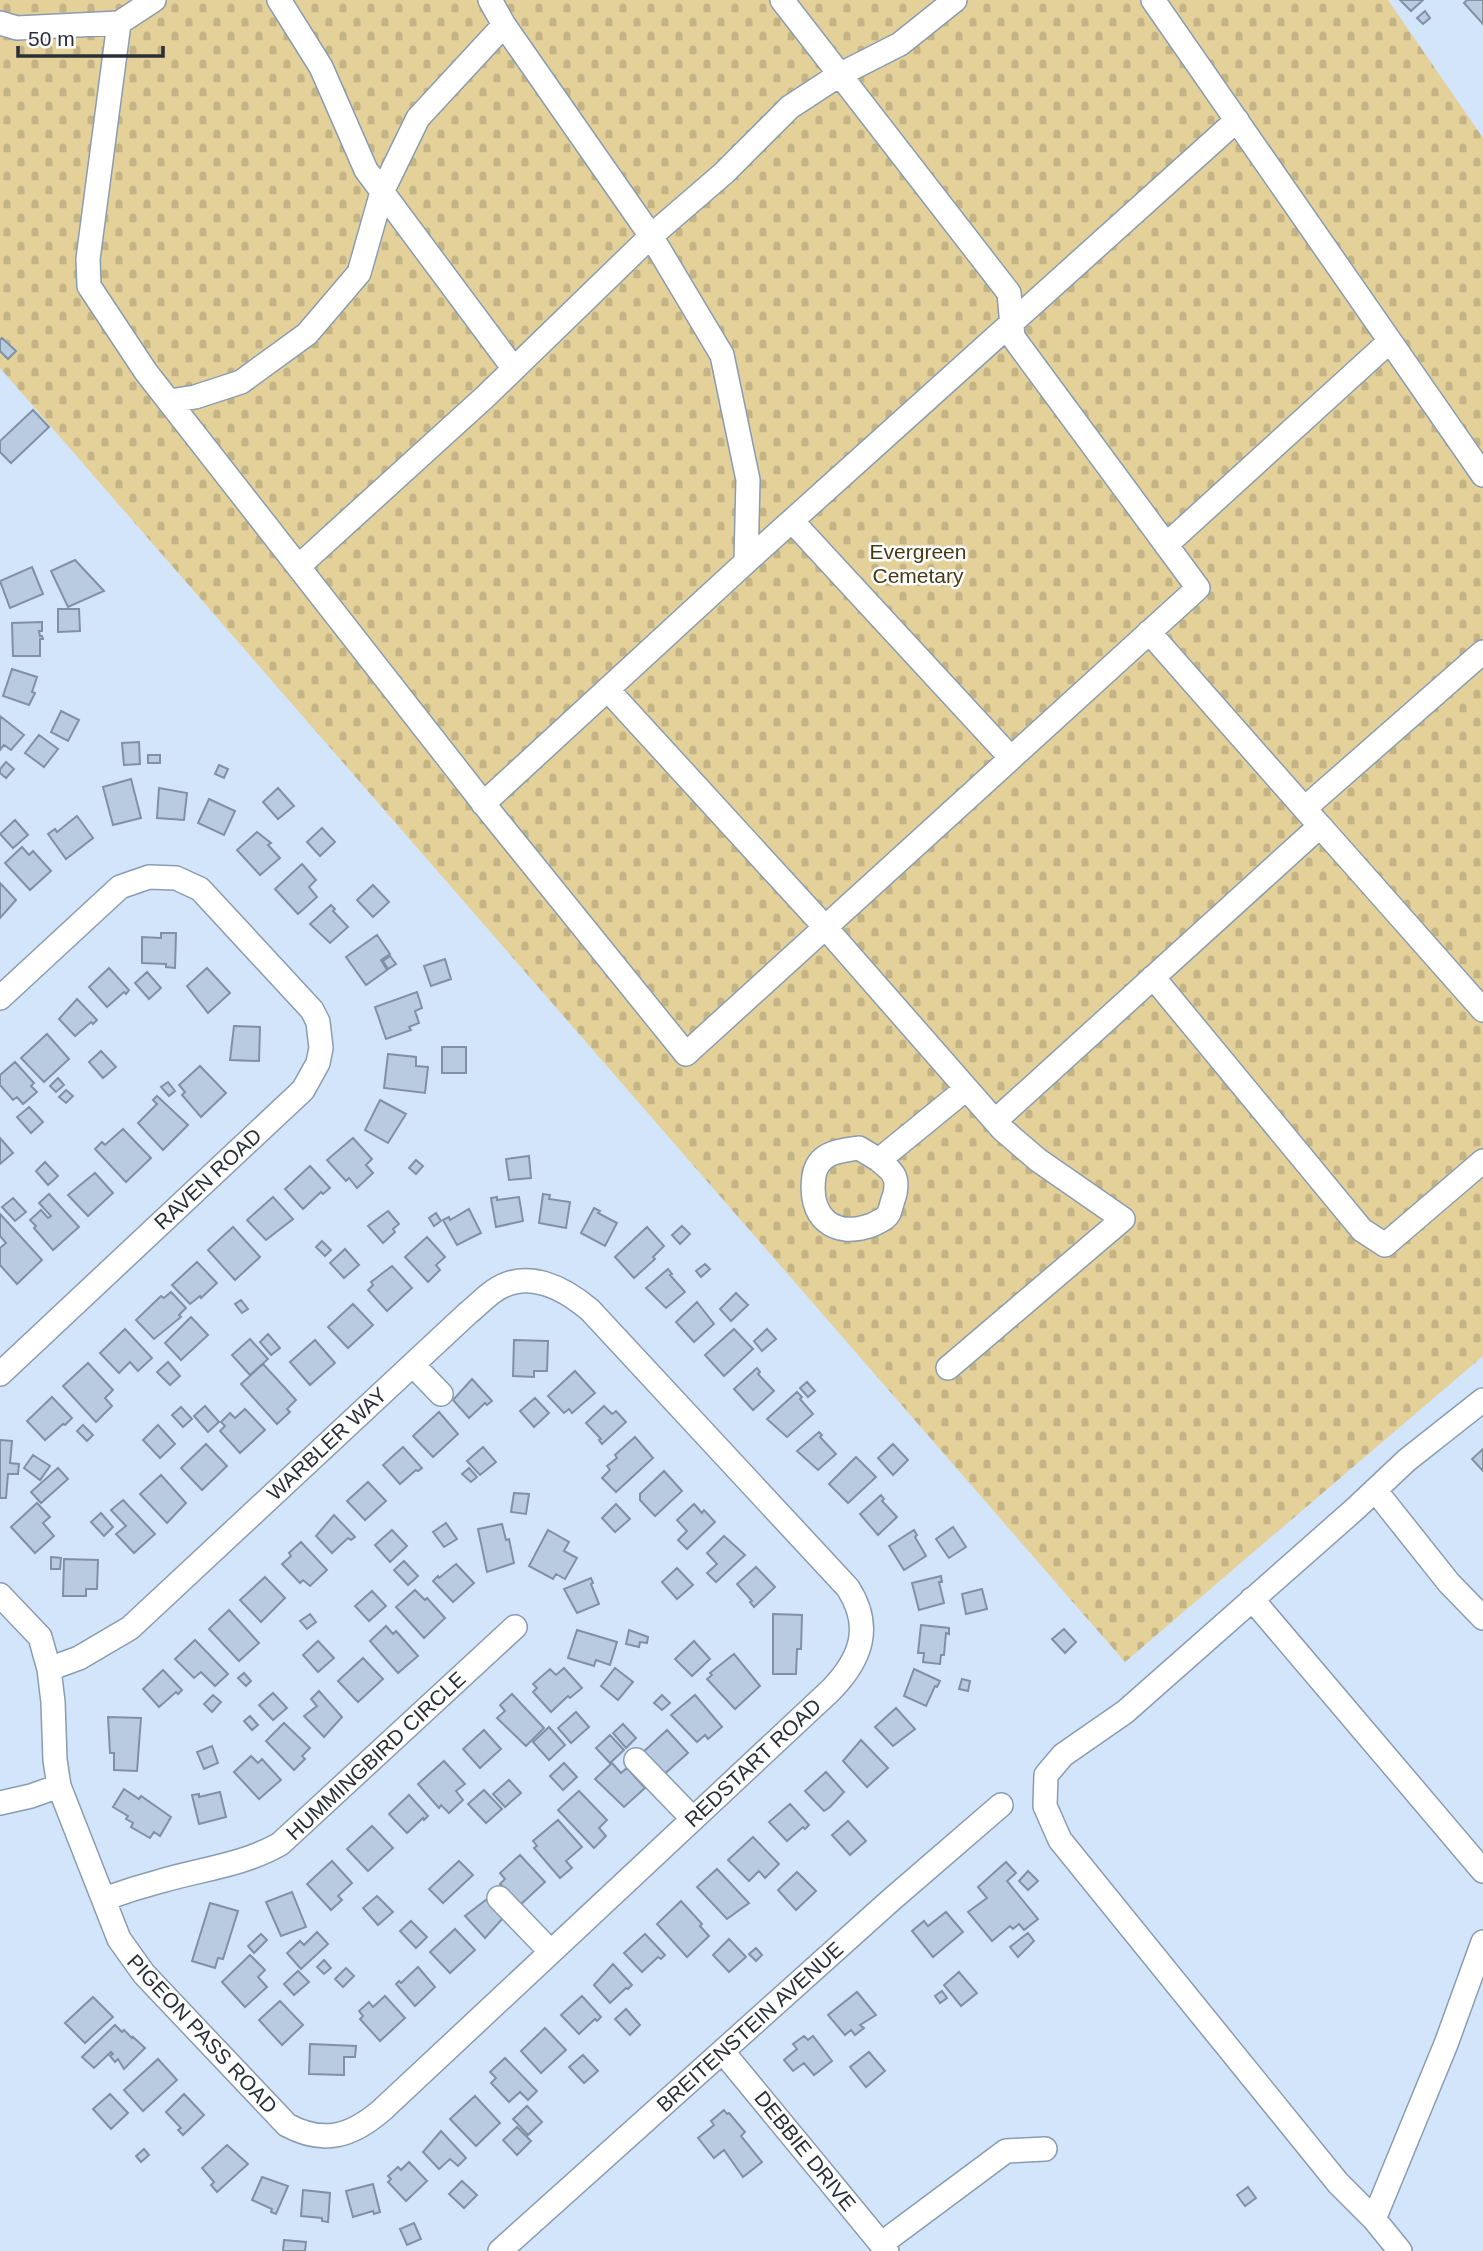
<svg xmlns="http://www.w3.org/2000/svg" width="1483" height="2251" viewBox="0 0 1483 2251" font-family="Arial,sans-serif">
  <defs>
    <pattern id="cemetery-stones" width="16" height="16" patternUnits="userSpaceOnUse" patternTransform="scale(1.75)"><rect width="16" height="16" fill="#e4d19a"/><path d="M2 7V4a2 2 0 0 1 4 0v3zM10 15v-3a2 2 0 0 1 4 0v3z" fill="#c4b485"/></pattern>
  </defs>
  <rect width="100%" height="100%" fill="#d2e5fb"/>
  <path fill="url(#cemetery-stones)" d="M0 0H1388L1483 138V1356L1125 1662 0 368Z"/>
  <path fill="#b9cbe0" stroke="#8091a5" stroke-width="2" d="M1400 0H1423L1411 11Z
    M1467 0H1483V24L1464 3Z
    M1425 11 1430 18 1423 24 1417 18Z
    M2 338 16 351 8 359 0 351V340Z
    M33 410 49 427 11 463 0 452V441Z
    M75 560 104 591 68 607 51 571Z
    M32 567 43 594 10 608 0 581Z
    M58 609H79L80 631 58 632Z
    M42 622V631H39L40 636H42L43 639H40V656H13L12 623Z
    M12 669 37 677 32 692 35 693 29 705 3 696Z
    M61 711 79 720 68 741 51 732Z
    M0 716 24 735 11 750 4 745 0 750Z
    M39 735 58 749 44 767 25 753Z
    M139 742 140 764 124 765 122 743Z
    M148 755H160V763H148Z
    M6 762 14 769 6 778 0 773V769Z
    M219 765 228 769 224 778 215 774Z
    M131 779 141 818 113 825 103 787Z
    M159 788 187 793 184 820 157 818Z
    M278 788 294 806 278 819 263 802Z
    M209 799 235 811 224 835 198 823Z
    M77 816 93 838 66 859 48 834 55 829 57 832Z
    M15 820 28 835 13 848 0 834Z
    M322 828 335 842 320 856 307 842Z
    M257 832 271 843 268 845 280 858 260 875 237 850Z
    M22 847 29 855 33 851 51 871 30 890 5 863Z
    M302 864 316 880 309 887 317 897 298 914 275 889Z
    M0 883 16 900 0 918Z
    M373 885 389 902 373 917 357 900Z
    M331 905 335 909 333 911 348 927 330 943 310 924Z
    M161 933H176L175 968 166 967V964L142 963V937L161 938Z
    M377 935 390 954 381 960 387 970 366 985 346 957Z
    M390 956 396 964 388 969 383 961Z
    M445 959 451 979 431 986 424 966Z
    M109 968 129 990 126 994 124 992 107 1007 89 987Z
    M207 968 230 993 208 1013 187 986Z
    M147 972 161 988 149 999 135 983Z
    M417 992 422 1008 415 1011 419 1023 409 1027 411 1030 386 1039 375 1007Z
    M77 999 97 1020 93 1024 91 1022 75 1036 59 1019Z
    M234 1026 260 1027 259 1061 230 1060Z
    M47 1034 69 1059 44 1082 21 1058Z
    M442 1047H466V1073H442Z
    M101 1051 116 1067 103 1078 89 1062Z
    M388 1054 416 1057V1066L428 1067 425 1093 384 1088Z
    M15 1062 34 1083 31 1086 37 1092 23 1104 17 1097 13 1100 0 1085V1075Z
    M200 1066 226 1093 201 1117 182 1095 185 1092 179 1085Z
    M58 1078 64 1085 56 1092 50 1086Z
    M168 1082 175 1091 169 1096 161 1087Z
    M66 1090 73 1096 66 1103 59 1097Z
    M157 1096 188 1125 163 1150 138 1123 157 1104 153 1100Z
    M380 1100 406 1114 388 1143 365 1130Z
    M29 1107 43 1122 31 1133 17 1117Z
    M123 1129 151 1158 126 1182 95 1149 102 1142 105 1145Z
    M0 1138 13 1153 0 1164Z
    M353 1138 372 1159 366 1165 373 1173 357 1188 349 1178 346 1181 327 1160Z
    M529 1156 531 1178 509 1180 506 1159Z
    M416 1160 423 1166 416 1174 409 1168Z
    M45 1162 58 1176 48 1185 36 1171Z
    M310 1166 330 1188 323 1194 321 1192 303 1209 285 1189Z
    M95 1173 113 1193 88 1216 68 1195Z
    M49 1194 79 1227 53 1250 34 1228 36 1226 30 1220 41 1210 48 1218 51 1216 39 1203Z
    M543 1194 550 1195 549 1199 570 1202 566 1228 539 1223Z
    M273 1197 293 1219 266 1240 247 1220Z
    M497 1197V1200L519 1197 523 1221 496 1227 491 1198Z
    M13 1198 26 1212 15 1221 2 1207Z
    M594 1208 600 1211 598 1213 617 1223 605 1246 581 1233Z
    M469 1209 481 1233 457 1245 443 1220 449 1217 450 1220Z
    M388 1211 399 1224 393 1229 395 1232 383 1243 368 1226Z
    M436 1213 441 1221 434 1226 429 1218Z
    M0 1214 42 1260 17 1284 0 1265V1248L6 1243 0 1236Z
    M682 1226 690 1234 680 1244 672 1235Z
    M233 1227 260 1257 235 1280 208 1250Z
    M647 1227 664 1246 653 1257 655 1259 634 1278 615 1257Z
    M427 1237 445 1257 436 1265 440 1270 428 1282 405 1257Z
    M322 1241 331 1250 325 1256 316 1247Z
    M345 1249 359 1265 344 1278 330 1263Z
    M197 1262 217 1283 201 1298 200 1296 190 1304 172 1285Z
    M705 1264 710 1269 701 1277 696 1271Z
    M392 1266 412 1288 387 1311 368 1290 373 1285 371 1282Z
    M668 1269 672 1274 670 1275 685 1292 666 1308 646 1288Z
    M171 1292 186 1308 179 1315 181 1317 154 1339 136 1320 161 1296 164 1298Z
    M736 1293 748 1305 731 1321 720 1309Z
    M241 1300 248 1309 242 1313 235 1304Z
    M697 1302 714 1324 694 1342 676 1322Z
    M353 1304 373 1325 348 1348 328 1327Z
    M191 1317 208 1335 181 1360 165 1343Z
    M125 1329 152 1358 138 1371 130 1362 119 1373 100 1353Z
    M734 1329 753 1349 724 1376 705 1355Z
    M767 1329 776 1339 762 1351 754 1341Z
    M268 1334 280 1348 271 1355 260 1342Z
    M250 1339 268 1359 250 1375 232 1355Z
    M315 1340 335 1363 310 1385 290 1362Z
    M514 1340 548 1341 547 1371H534V1377L513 1376Z
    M168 1362 180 1376 170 1385 157 1372Z
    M88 1363 113 1390 105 1398 112 1406 96 1422 63 1386Z
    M263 1364 296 1400 287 1409 290 1412 277 1424 241 1384Z
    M757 1368 760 1372 758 1374 774 1391 753 1410 734 1389Z
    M575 1371 595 1393 572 1413 569 1409 564 1413 548 1396Z
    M472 1379 492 1401 487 1405 485 1403 469 1418 453 1400Z
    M807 1382 815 1391 808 1397 800 1388Z
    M797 1392 802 1397 800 1399 813 1414 787 1437 767 1419Z
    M52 1397 72 1418 65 1425 63 1424 45 1440 27 1421Z
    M535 1398 549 1413 534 1427 520 1411Z
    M205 1406 219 1422 208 1432 194 1416Z
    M604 1406 612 1414 616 1411 626 1422 602 1444 599 1440 601 1439 586 1423Z
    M181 1407 192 1419 183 1427 172 1415Z
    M245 1409 265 1430 240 1453 220 1431 225 1426 221 1422 230 1413 235 1418Z
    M439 1412 458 1434 433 1457 413 1436Z
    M83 1425 93 1435 87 1441 77 1431Z
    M158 1425 175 1444 160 1458 143 1440Z
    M819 1432 822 1435 820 1437 836 1454 818 1470 797 1451Z
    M635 1437 653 1458 616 1492 602 1478 610 1470 607 1466 617 1458 615 1455Z
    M0 1440 12 1441 10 1463 19 1464 18 1474H8L6 1498H0Z
    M206 1444 227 1466 202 1490 181 1468Z
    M893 1444 908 1460 893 1475 878 1458Z
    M403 1447 422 1468 418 1471 416 1470 400 1484 383 1465Z
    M483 1447 496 1462 480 1475 467 1461Z
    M1483 1449V1471L1472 1459Z
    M33 1455 50 1466 40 1480 24 1468Z
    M856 1457 876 1477 848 1503 829 1484Z
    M58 1468 68 1479 41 1503 31 1492Z
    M469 1468 477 1477 471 1482 462 1474Z
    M664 1471 682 1491 655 1516 640 1500V1494Z
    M161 1475 186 1503 167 1523 140 1494Z
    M368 1482 386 1501 365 1520 347 1501Z
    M514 1493 529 1494 526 1514 511 1512Z
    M881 1495 884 1499 882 1501 897 1517 878 1535 860 1514Z
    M123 1500 155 1534 134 1553 116 1534 126 1526 111 1510Z
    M37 1503 50 1517 43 1523 54 1536 35 1553 11 1527Z
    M616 1504 630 1519 615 1532 602 1518Z
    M694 1504 702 1513 704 1510 715 1522 687 1549 678 1540 687 1531 677 1520Z
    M101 1513 113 1527 104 1536 91 1522Z
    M334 1515 355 1537 351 1540 348 1538 332 1553 316 1536Z
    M446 1523 457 1539 444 1547 433 1532Z
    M502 1524 506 1540 509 1539 514 1563 487 1572 478 1529Z
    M953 1527 966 1547 949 1558 936 1539Z
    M392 1530 407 1546 390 1562 375 1545Z
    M548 1530 569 1542 564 1551 577 1558 565 1579 556 1574 553 1579 529 1566Z
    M914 1530 917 1535 915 1537 926 1556 904 1570 889 1546Z
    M724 1536 745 1555 716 1582 707 1573 717 1564 707 1553Z
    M301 1542 327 1570 310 1586 303 1580 300 1583 282 1564 291 1556 289 1553Z
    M51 1557 61 1558 60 1569H51Z
    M64 1559 98 1560 97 1589H86V1596H63Z
    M404 1561 418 1576 408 1585 394 1570Z
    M456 1564 474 1583 453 1602 433 1581 438 1576 439 1578Z
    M756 1567 775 1587 754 1607 750 1602 752 1601 737 1584Z
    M677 1568 693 1585 677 1599 662 1582Z
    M941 1576 942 1582H939L944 1603 919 1610 912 1583Z
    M265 1577 285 1598 261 1622 240 1600Z
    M591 1578 593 1583 591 1584 599 1604 577 1613 564 1589Z
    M982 1589 987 1609 966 1614 962 1594Z
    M415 1590 425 1600 427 1598 445 1618 424 1638 396 1607Z
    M372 1591 386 1606 369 1621 355 1606Z
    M229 1610 259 1643 239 1661 209 1629Z
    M310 1614 316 1622 307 1629 300 1621Z
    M773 1614 802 1615 801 1649H797L796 1674H773Z
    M921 1625 949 1628V1634L946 1633 944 1655H941L940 1664 923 1662 924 1653H918Z
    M386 1626 393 1634 396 1631 418 1656 398 1673 370 1641Z
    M1064 1629 1076 1642 1065 1653 1052 1639Z
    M577 1630 617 1642 610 1665 596 1660 594 1666 568 1658Z
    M629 1630 648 1637 647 1643 640 1642 639 1647 626 1644Z
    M195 1640 228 1674 215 1686 201 1672 194 1678 175 1659Z
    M318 1641 334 1658 318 1672 303 1655Z
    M694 1641 710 1659 692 1676 675 1659Z
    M734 1654 760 1686 735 1709 707 1679 712 1675 710 1673Z
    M363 1658 383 1679 358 1702 338 1681Z
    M564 1668 582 1688 570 1698 568 1696 551 1712 533 1692 537 1688 533 1684 550 1669 556 1675Z
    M615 1668 633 1682 618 1700 601 1686Z
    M914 1669 940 1681 937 1687 935 1686 926 1706 904 1696Z
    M163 1670 182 1690 178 1694 176 1692 159 1707 143 1689Z
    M244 1673 251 1681 246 1686 238 1678Z
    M962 1679 970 1681 968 1691 959 1689Z
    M319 1691 342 1717 324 1737 304 1716 317 1706 311 1699Z
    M273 1693 287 1708 273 1720 259 1705Z
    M512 1694 544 1728 526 1746 497 1718 505 1711 500 1705Z
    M213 1695 221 1702 212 1712 204 1704Z
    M662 1695 670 1703 662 1710 654 1703Z
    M695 1695 722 1727 708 1739 705 1735 697 1742 671 1715Z
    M896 1708 915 1729 893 1746 875 1727Z
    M576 1712 589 1727 571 1743 558 1728Z
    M250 1716 258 1725 252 1730 244 1721Z
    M108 1717 141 1718 137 1771 114 1770V1753H110Z
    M284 1723 310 1748 302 1756 305 1759 294 1770 266 1741Z
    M623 1724 636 1738 626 1748 613 1733Z
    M549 1727 565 1745 549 1760 533 1742Z
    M484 1730 501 1749 480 1768 463 1749Z
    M667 1730 688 1753 661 1777 641 1754Z
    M610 1735 624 1750 610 1763 596 1748Z
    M861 1740 888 1768 867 1787 843 1761Z
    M212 1746 218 1763 204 1769 197 1752Z
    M251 1756 258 1763 262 1759 281 1780 259 1799 234 1772Z
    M444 1761 465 1784 456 1791 463 1800 449 1813 441 1805 439 1808 418 1784Z
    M564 1763 577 1777 563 1790 550 1776Z
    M612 1763 621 1773 627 1768 645 1788 624 1807 595 1779Z
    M826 1772 844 1792 830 1807 824 1811 805 1791Z
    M509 1780 521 1793 505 1807 493 1794Z
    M124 1789 139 1799 141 1796 171 1817 160 1836 154 1832 150 1838 131 1827 133 1823 126 1819 128 1816 113 1807Z
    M484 1790 502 1809 486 1823 468 1804Z
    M579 1791 607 1820 599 1828 606 1836 594 1848 558 1810Z
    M220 1792 226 1817 199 1824 192 1795 199 1794V1797Z
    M409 1795 428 1816 424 1820 423 1818 407 1833 389 1814Z
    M790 1804 809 1825 805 1829 803 1827 787 1841 769 1822Z
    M558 1820 582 1847 566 1861 572 1868 560 1878 534 1848 537 1846 533 1841Z
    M848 1821 866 1841 850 1855 832 1835Z
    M372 1826 393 1848 368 1871 347 1849Z
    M753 1837 779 1864 765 1878 759 1871 749 1881 728 1860Z
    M520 1855 545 1882 520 1905 500 1884 505 1879 500 1873Z
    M332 1861 352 1883 338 1896 342 1900 331 1910 307 1884Z
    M459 1861 473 1875 443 1903 429 1889Z
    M1006 1862 1016 1873 1007 1881 1038 1919 1024 1930 1019 1924 1013 1929 1010 1926 992 1941 968 1912 987 1898 978 1887Z
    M717 1869 749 1903 727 1919 697 1887Z
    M1028 1871 1038 1881 1028 1890 1019 1881Z
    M797 1872 816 1891 796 1910 778 1890Z
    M292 1892 306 1927 281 1936 266 1902Z
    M377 1896 393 1912 378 1925 363 1908Z
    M487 1899 504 1917 485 1938 465 1916Z
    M681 1901 702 1924 700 1926 709 1936 687 1957 657 1924Z
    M210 1903 238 1911 223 1959 218 1958 215 1968 192 1961Z
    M946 1912 963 1932 933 1957 912 1931 924 1921 928 1926Z
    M411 1921 427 1937 416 1948 400 1931Z
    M455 1929 475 1950 450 1973 430 1952Z
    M317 1932 328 1944 301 1969 287 1953 300 1941 304 1945Z
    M1028 1933 1034 1941 1018 1957 1010 1947Z
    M261 1934 267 1940 254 1953 248 1946Z
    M645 1934 665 1955 661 1959 658 1957 642 1972 624 1953Z
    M729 1939 746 1957 729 1972 713 1955Z
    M756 1948 762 1955 756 1961 749 1954Z
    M250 1955 265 1970 258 1977 267 1987 245 2007 222 1982Z
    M324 1960 331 1968 324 1974 317 1967Z
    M613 1964 632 1985 628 1989 626 1988 610 2003 594 1985Z
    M418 1967 435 1987 415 2006 396 1984 399 1981 401 1983Z
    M346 1968 354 1976 343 1987 335 1979Z
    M298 1971 309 1982 294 1995 284 1984Z
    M959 1972 977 1993 961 2006 944 1985Z
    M942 1991 947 1998 940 2003 935 1996Z
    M857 1992 876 2015 860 2025 864 2028 855 2035 851 2030 845 2035 828 2015Z
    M385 1996 405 2018 380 2041 360 2019 363 2016 359 2011 369 2002 373 2007Z
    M582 1996 601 2017 597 2021 595 2019 579 2034 561 2015Z
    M93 1997 113 2017 85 2043 65 2023Z
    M280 2001 303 2025 282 2045 259 2020Z
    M626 2009 640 2025 630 2035 615 2019Z
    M115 2025 122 2032 124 2030 132 2038 133 2037 145 2048 124 2069 118 2059 115 2062 110 2056 113 2054 111 2052 94 2068 82 2057Z
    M545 2028 566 2050 541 2073 521 2051Z
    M804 2036 808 2040 813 2036 832 2061 814 2075 804 2063 793 2071 784 2060 797 2049 793 2044Z
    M310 2044 356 2046 355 2057H344V2075L309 2074Z
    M869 2052 885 2071 866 2087 850 2067Z
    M583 2055 598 2071 584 2083 569 2067Z
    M505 2058 537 2091 528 2100 520 2092 509 2102 491 2083 496 2078 490 2072Z
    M158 2059 177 2080 143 2111 124 2090Z
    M110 2094 128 2113 111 2129 93 2109Z
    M184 2094 204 2115 183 2135 178 2130 181 2128 166 2112Z
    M475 2096 500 2123 476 2146 450 2119Z
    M527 2106 542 2122 528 2135 513 2119Z
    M724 2110 727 2114 729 2113 745 2132 741 2136 762 2162 743 2177 724 2150 714 2158 698 2138 714 2125 711 2121Z
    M517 2127 531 2141 517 2155 503 2140Z
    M441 2131 466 2158 458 2166 450 2159 439 2169 423 2152Z
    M227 2145 248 2164 217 2192 211 2185 214 2182 202 2168Z
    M144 2149 149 2155 141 2162 136 2156Z
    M409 2162 427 2181 406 2201 388 2182 391 2179 388 2176 398 2167 401 2170Z
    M262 2177 288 2186 276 2214 271 2212 272 2209 252 2200Z
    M462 2181 477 2195 464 2208 449 2194Z
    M373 2184 380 2212 374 2214 373 2211 353 2217 346 2191Z
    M1248 2187 1256 2198 1245 2206 1237 2195Z
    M303 2190 330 2193 328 2222 322 2221V2218L301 2216Z
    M414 2223 421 2239 407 2245 400 2229Z
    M284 2240 306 2242 305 2251H283Z"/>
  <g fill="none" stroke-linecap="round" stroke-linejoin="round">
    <g stroke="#8a9cb0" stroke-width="26">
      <path id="minor" d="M279 0 321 67 366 170 514 369
        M1153 0 1483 475
        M0 23 17 28 119 23 154 0
        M119 23 88 259 89 286 146 372 491 813 686 1054 1198 588 1013 337 1009 293 782 0
        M170 401 195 397 241 382 307 334 359 273 382 192 418 118 504 25
        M792 521 1011 758
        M1166 545 1390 341
        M746 562 1237 120
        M299 566 486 396 651 236 724 173 790 107 839 75 900 44 955 0
        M608 690 825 927 1002 1129 1038 1160 1123 1219 948 1368
        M483 804 746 562 748 480 722 355 651 236 504 25 490 0
        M1305 808 1483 652
        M1320 826 1483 1010
        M1153 977 1362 1230 1385 1245 1483 1161
        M0 998 120 887 149 877 176 878 200 889 312 1010 318 1022 321 1048 318 1063 303 1090 0 1374
        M995 1121 1320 826 1149 632
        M879 1160C883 1164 892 1170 894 1176 897 1181 896 1192 894 1197 892 1202 891 1208 889 1213 886 1219 878 1222 872 1225 833 1239 808 1217 814 1176 818 1152 839 1151 859 1148L879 1160 966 1089
        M413 1365 441 1394
        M1375 1490 1449 1583 1483 1618
        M0 1595 40 1637 49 1669 53 1702 55 1760 59 1786 119 1939 144 1974 287 2125C324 2145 352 2136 382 2110L831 1690C861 1659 873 1627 848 1588L590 1310C564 1288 527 1268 494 1291 485 1297 477 1306 468 1313L130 1628 79 1658 49 1669
        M1252 1599 1483 1871
        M636 1760 693 1819
        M0 1803 31 1796 59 1786
        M499 1898 551 1952
        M104 1899C123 1892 142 1886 161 1881 202 1869 243 1865 280 1844L515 1627
        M723 2052 887 2251
        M1374 2219 1446 2044 1483 1942
        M881 2244 1006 2151 1045 2149
        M500 2251 891 1900 1001 1805
        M1400 2251 1374 2219 1338 2183 1060 1840 1045 1806 1046 1775 1063 1755 1125 1712 1355 1509 1407 1460 1483 1400"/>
    </g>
    <use href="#minor" stroke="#fff" stroke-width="23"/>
  </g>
  <g text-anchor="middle" stroke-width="5" stroke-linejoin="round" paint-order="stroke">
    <g font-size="21" fill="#463914" stroke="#fff">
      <text x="918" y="559">Evergreen<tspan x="918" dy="24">Cemetary</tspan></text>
    </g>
    <g font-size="21" fill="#282f38" stroke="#fff">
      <text transform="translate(208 1179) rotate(-43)" y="7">RAVEN ROAD</text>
      <text transform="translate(327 1444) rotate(-43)" y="7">WARBLER WAY</text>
      <text transform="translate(376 1756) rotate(-43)" y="7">HUMMINGBIRD CIRCLE</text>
      <text transform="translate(753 1763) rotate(-43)" y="7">REDSTART ROAD</text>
      <text transform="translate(750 2027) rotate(-42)" y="7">BREITENSTEIN AVENUE</text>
      <text transform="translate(202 2034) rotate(47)" y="7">PIGEON PASS ROAD</text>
      <text transform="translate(805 2151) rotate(51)" y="7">DEBBIE DRIVE</text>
    </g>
  </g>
  <path d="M18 46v10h145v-10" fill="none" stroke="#282f38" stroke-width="3.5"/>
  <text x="28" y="46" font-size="21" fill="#282f38" stroke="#ffffff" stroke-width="5" paint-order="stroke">50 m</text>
</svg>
